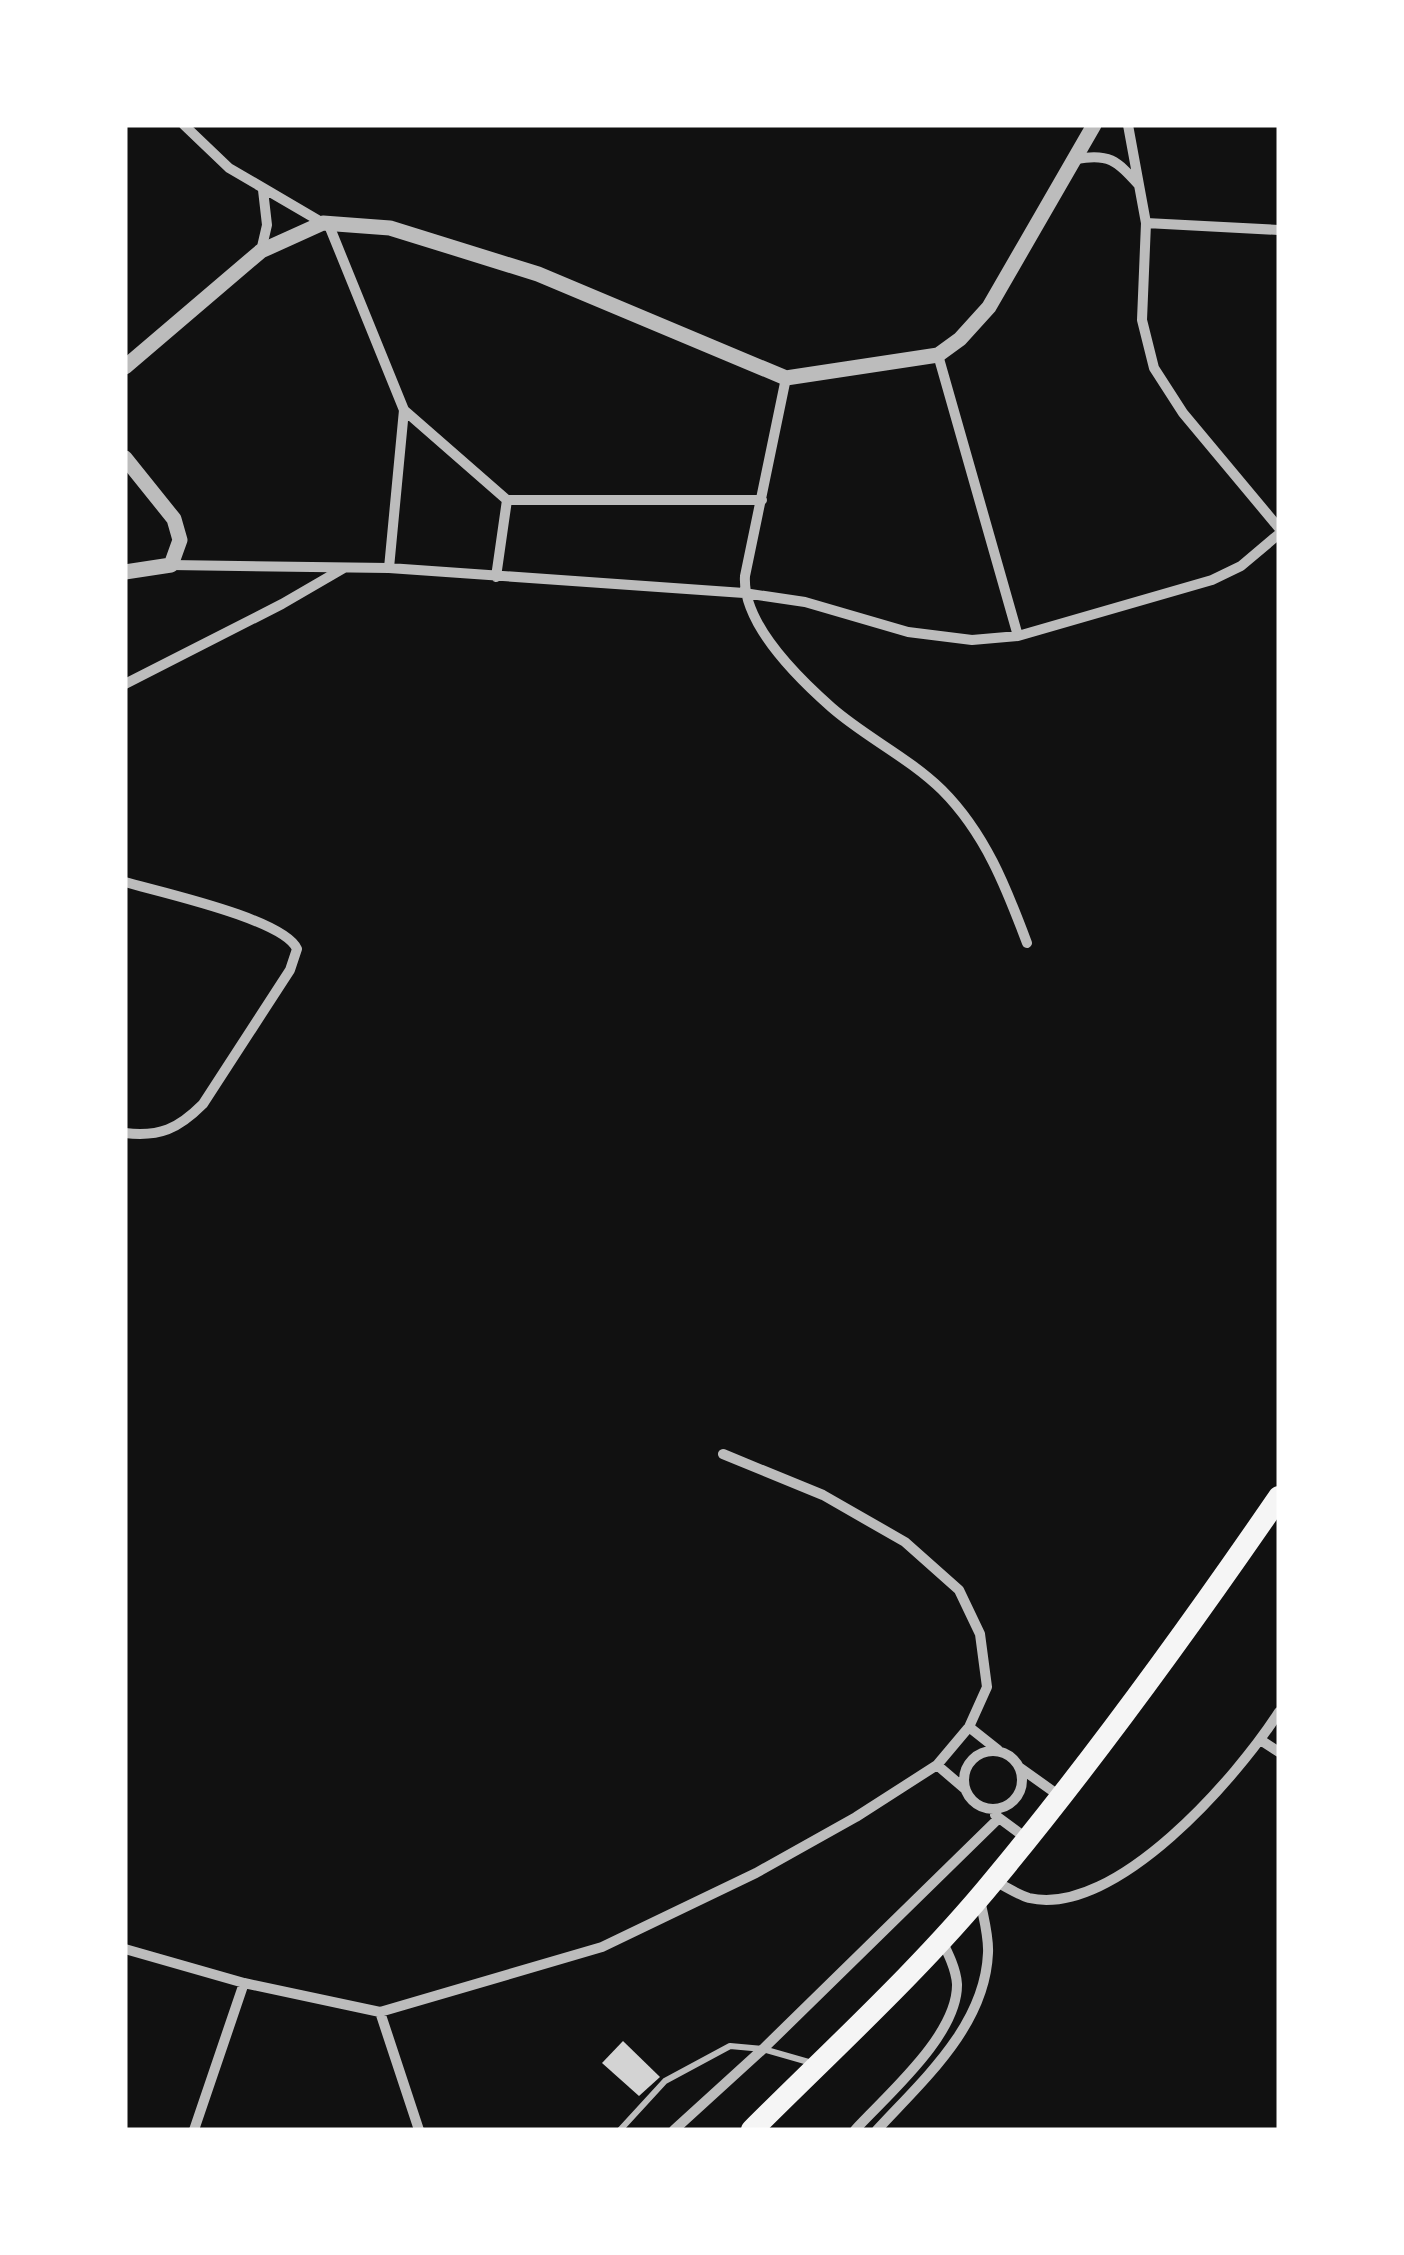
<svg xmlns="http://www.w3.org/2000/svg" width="1404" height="2255" viewBox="0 0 1404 2255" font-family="'Exo 2',sans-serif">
  <rect width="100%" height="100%" fill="#111"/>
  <path fill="#d3d3d3" d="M623 2041 660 2077 639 2096 602 2063Z"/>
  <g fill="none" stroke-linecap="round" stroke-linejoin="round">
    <path stroke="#bcbcbc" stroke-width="6" d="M620 2130 665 2081 730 2046 763 2049 812 2063"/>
    <path stroke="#bcbcbc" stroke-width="10" d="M184 125 229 168 323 223
      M1128 125 1146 223 1142 320 1154 368 1183 413 1279 528
      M1076 159C1109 153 1116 160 1139 185
      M328 223 404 410 507 500H762
      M1146 223 1279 230
      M261 251 267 225 263 190
      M938 355 1018 636
      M786 378 745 576C742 623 797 677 831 707 865 737 908 757 942 790 985 833 1006 887 1027 943
      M171 565 389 568 744 593 805 602 908 632 972 640 1018 636 1212 580 1241 566 1279 534
      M389 568 404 410
      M496 577 507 500
      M125 684 282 604 344 568
      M125 882C159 892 284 919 297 949L290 970 203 1104C178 1129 160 1137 125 1133
      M969 1727 998 1750
      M1262 1741 1279 1752
      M964 1780a29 29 0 1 1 58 0a29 29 0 1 1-58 0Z
      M937 1765 965 1789
      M1019 1767 1061 1797
      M995 1815 1026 1838
      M994 1881C1005 1886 1018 1895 1029 1898 1116 1918 1238 1776 1279 1712
      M125 1949 244 1983 380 2012 602 1947 756 1873 856 1817 937 1765 969 1727 987 1687 980 1634 959 1590 905 1542 823 1495 723 1454
      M380 2012 419 2130
      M194 2130 244 1983
      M674 2130 763 2049 999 1818
      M855 2130C887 2095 958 2035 957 1984 956 1969 948 1953 941 1939
      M877 2130C923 2080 985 2026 988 1953 989 1936 983 1916 980 1899"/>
    <path stroke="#bcbcbc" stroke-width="15" d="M125 367 261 251 323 223 390 228 538 274 786 378 938 355 960 339 989 307 1094 125
      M125 458 174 519 180 540 171 565 125 572"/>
    <path stroke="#f5f5f5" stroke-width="22" d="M752 2130C834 2048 921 1969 994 1880 1096 1757 1189 1628 1279 1497"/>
  </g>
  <rect width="1404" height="2255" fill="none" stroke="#ffffff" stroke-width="255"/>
</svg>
